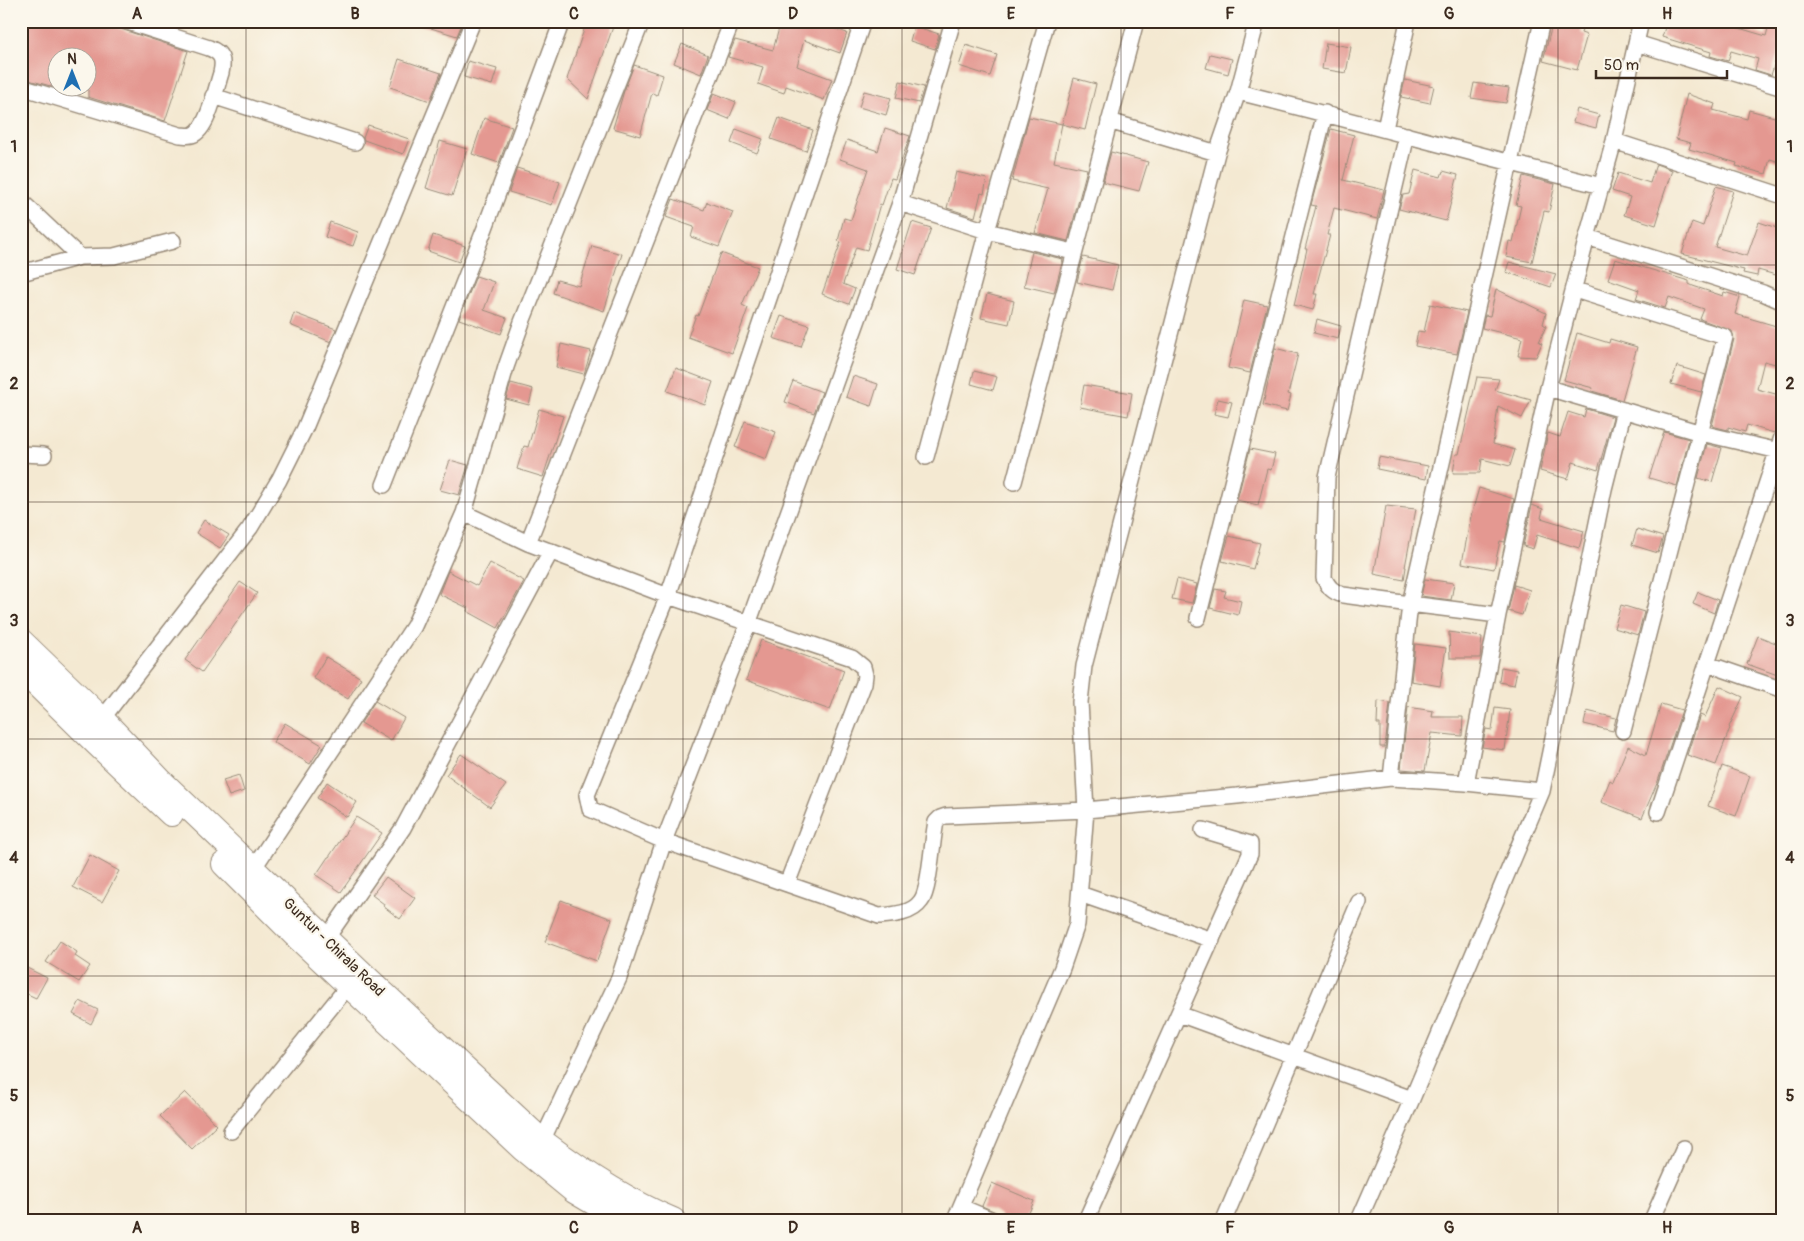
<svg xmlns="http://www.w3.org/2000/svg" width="1804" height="1241" viewBox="0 0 1804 1241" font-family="Pangolin,sans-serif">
  <rect width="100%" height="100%" fill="#fbf7ec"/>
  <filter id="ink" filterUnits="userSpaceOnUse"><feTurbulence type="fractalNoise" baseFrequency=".02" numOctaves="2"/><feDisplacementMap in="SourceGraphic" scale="10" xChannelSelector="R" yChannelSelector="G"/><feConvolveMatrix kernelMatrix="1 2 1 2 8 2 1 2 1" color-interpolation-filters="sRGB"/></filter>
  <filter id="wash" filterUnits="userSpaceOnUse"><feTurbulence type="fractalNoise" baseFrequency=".0096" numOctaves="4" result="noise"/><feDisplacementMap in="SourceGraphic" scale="20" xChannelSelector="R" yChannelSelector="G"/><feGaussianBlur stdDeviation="1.12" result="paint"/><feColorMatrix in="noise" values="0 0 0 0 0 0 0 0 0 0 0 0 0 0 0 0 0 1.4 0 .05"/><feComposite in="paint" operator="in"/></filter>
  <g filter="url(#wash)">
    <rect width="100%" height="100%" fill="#f4e9d2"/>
    <g id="blocks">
      <path fill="#e49891" d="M21 21H96L188 51 165 121 88 97V58H58V88L21 78Z
        M421 21H463L457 36 421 25Z
        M587 21H615L588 99 567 79Z
        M781 21H814L847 33 840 53 804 40 797 66 832 79 824 100 786 86 784 93 758 84 763 67 728 57 735 40 773 50Z
        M1553 21H1585L1581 33 1587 35 1577 70 1543 61Z
        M1667 21H1673L1685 25 1687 21H1715L1766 36 1770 21H1783V39L1771 75 1755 70 1758 59 1731 51 1728 61 1710 56 1711 52 1662 37Z
        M914 26 939 34 935 49 910 41Z
        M1326 43 1351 47 1346 73 1322 69Z
        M682 44 708 55 701 74 674 63Z
        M966 45 997 55 990 76 959 66Z
        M1210 54 1232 59 1228 74 1206 68Z
        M399 59 441 73 430 101 390 87Z
        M468 61 497 69 492 85 464 77Z
        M634 65 663 75 657 95 652 93 640 136 613 128 624 91Z
        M1074 78 1096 84 1085 130 1062 124Z
        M1405 80 1434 86 1430 103 1401 97Z
        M900 81 924 87 919 103 896 98Z
        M1474 83 1509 88 1506 103 1471 98Z
        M864 91 891 98 886 115 859 107Z
        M714 93 736 102 729 119 707 110Z
        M1687 94 1715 104 1713 110 1747 119 1749 110 1778 118 1777 124 1783 125V163L1770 159 1766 174 1736 166 1737 163 1689 149 1691 143 1676 139Z
        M1577 109 1599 115 1596 128 1573 122Z
        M1029 117 1062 124 1054 162 1087 169 1068 241 1035 233 1048 189 1012 181Z
        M484 118 512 127 499 163 472 154Z
        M779 118 813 130 806 151 771 139Z
        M368 125 409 139 403 154 364 140 363 138Z
        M885 128 910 136 895 179 891 178 882 205 880 204 867 250 856 247 843 284 855 289 849 304 822 294 841 242 838 241 844 218 851 220 868 169 840 159 847 140 878 151Z
        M736 129 763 139 757 153 731 143Z
        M1331 129 1354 135 1343 180 1384 190 1377 219 1334 208 1327 235H1330L1314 294H1317L1313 310 1294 305 1307 249H1305L1316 206 1311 205Z
        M440 141 467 149 452 196 426 188Z
        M1111 152 1148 162 1139 191 1103 182Z
        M1656 164 1672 170 1658 212H1660L1656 225 1624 215 1630 197 1612 191 1618 173 1650 183Z
        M517 168 560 182 552 205 509 192Z
        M1415 170 1441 177 1443 171 1458 175 1446 221 1399 209 1403 195 1409 194Z
        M956 172 987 179 984 194 981 193 975 217 947 208Z
        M1523 176 1555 184 1549 212 1544 211 1532 262 1506 257 1509 241 1513 242 1521 206 1516 205Z
        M1716 186 1733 191 1715 247 1747 256 1759 222 1783 230V277L1758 270 1757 276 1743 273 1744 270 1682 254 1692 222 1703 226Z
        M673 199 704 210 707 202 733 212 719 247 691 237 694 227 666 217Z
        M330 222 358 232 353 246 325 237Z
        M912 222 931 228 915 275 897 269Z
        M433 235 465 246 459 262 428 251Z
        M592 246 622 254 604 311 553 293 557 280 579 286Z
        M1032 252 1063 259 1054 293 1024 286Z
        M721 253 758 267 742 305 748 308 732 353 688 337 696 315 698 316Z
        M1083 257 1118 265 1112 290 1077 282Z
        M1615 259 1689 281V284L1693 286 1723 296 1724 292 1740 297 1735 314 1783 328V366L1764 361 1757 389 1783 396V405L1774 433 1747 425 1745 432 1728 427V430L1712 426 1734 339 1732 331 1700 319 1704 309 1669 297 1665 308 1636 299 1639 290 1608 279Z
        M1509 262 1556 274 1551 287 1506 272Z
        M476 276 494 282 484 310 507 318 501 334 459 319Z
        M1496 289 1546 313 1543 324 1546 326 1539 342 1542 343 1536 357 1518 356 1522 338 1482 328 1485 315 1490 316Z
        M987 294 1014 301 1009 324 981 318Z
        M1244 300 1267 305 1250 373 1228 368Z
        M1430 304 1467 312 1457 354 1415 346 1418 331 1424 332Z
        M294 313 336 329 331 342 290 325Z
        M781 316 809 325 801 347 773 338Z
        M1317 319 1341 326 1338 339 1314 333Z
        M1577 333 1609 343 1610 339 1637 347 1622 400 1592 391 1593 388 1564 380Z
        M561 344 591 351 584 374 556 367Z
        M1275 348 1298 354 1288 394 1291 395 1287 411 1263 405Z
        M1677 366 1706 375 1701 392 1671 384Z
        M676 368 713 382 705 405 667 391Z
        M974 371 997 377 993 390 971 384Z
        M853 376 878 384 871 406 846 397Z
        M1477 377 1499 379 1495 390 1531 400 1522 418 1498 406 1493 444 1515 450 1510 466 1482 459 1480 473H1453L1456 454H1459Z
        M793 381 822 392 814 413 785 402Z
        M511 383 533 389 529 405 506 399Z
        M1084 385 1132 393 1128 416 1080 407Z
        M1218 399 1232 402 1228 417 1214 414Z
        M539 409 563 416 543 477 517 469 524 446 528 447Z
        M1586 409 1613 417 1598 470 1573 462 1568 479 1540 471 1548 433 1560 437 1568 412 1584 417Z
        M745 421 776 432 766 459 735 447Z
        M1664 432 1689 439 1677 486 1649 478Z
        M1707 444 1722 448 1712 482 1698 478Z
        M1250 449 1275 454 1271 470 1267 469 1258 505 1237 500Z
        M1379 457 1428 466 1426 479 1377 469Z
        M450 460 468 465 459 495 440 490Z
        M1479 488 1514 499 1505 542 1500 541 1494 569 1462 563 1471 516Z
        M1532 505 1543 509 1541 518 1584 531 1579 548 1537 535 1533 549 1523 546Z
        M1386 506 1416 509 1405 567H1406L1404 580 1374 574Z
        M204 520 229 535 220 548 196 533Z
        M1637 529 1663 537 1658 553 1632 545Z
        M1229 536 1260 543 1253 569 1222 561Z
        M490 563 524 581 498 628 467 611 468 608 439 594 448 571 477 586Z
        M1177 579 1197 584 1192 603 1172 599Z
        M1425 579 1454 583 1451 600 1421 596Z
        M240 582 257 593 202 672 185 660Z
        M1514 585 1530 590 1522 615 1508 611Z
        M1215 589 1226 591 1224 597 1241 601 1238 615 1210 608Z
        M1698 592 1718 600 1714 613 1693 604Z
        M1621 605 1644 612 1638 635 1614 628Z
        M1449 632 1482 637 1480 658H1450Z
        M1758 636 1783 646V677L1747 664Z
        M761 640 844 670 830 710 746 680Z
        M1415 644 1446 648 1440 686 1411 681Z
        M326 657 361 678 348 699 313 678Z
        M1501 667 1517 670 1514 685 1499 682Z
        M1719 686 1743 697 1729 727 1730 728 1716 765 1687 755 1700 715 1705 717Z
        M375 701 404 718 391 741 361 723Z
        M1378 701 1390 703 1385 747H1380V724H1377Z
        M1661 704 1682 710 1658 781 1642 818 1601 802 1610 780 1613 782 1628 746 1646 755Z
        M1408 707 1433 711 1432 717H1463L1462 736 1432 733 1425 771 1401 769Z
        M1495 708 1510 710 1505 750 1482 747 1486 729 1492 730Z
        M1587 711 1616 718 1613 731 1584 724Z
        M285 723 322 745 310 764 273 742Z
        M461 754 506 785 490 807 446 775Z
        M1722 766 1750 776 1736 816 1708 806Z
        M239 775 244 791 229 796 223 780Z
        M327 782 357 802 347 817 317 798Z
        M356 817 382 833 341 892 316 875 328 857H329Z
        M90 855 119 871 102 902 73 887Z
        M386 877 415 898 400 919 383 906 384 904 372 895Z
        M561 900 612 919 597 961 545 942Z
        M60 941 77 952 75 956 90 966 79 982 46 962Z
        M21 965 47 978 36 998 21 991Z
        M80 1001 98 1010 91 1024 73 1014Z
        M185 1092 217 1125 192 1149 160 1116Z
        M992 1183 1034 1201 1026 1220H1001L1000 1215 996 1212 982 1206Z"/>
    </g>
  </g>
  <g filter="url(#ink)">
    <use href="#blocks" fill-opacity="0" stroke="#988a78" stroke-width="1"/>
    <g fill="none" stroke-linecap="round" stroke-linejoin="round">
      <g stroke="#988a78" stroke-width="18">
        <path id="minor" d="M1636 43 1783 88
          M21 87 180 135C183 135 189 136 192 135 208 130 216 88 221 73 224 60 222 53 209 48L125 21
          M1238 92C1360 122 1480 156 1602 186
          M213 96 355 142
          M1109 121 1217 153
          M1385 129 1408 21
          M1407 135 1327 477 1324 578C1329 588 1333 592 1343 595L1410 604 1542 21
          M1614 141 1783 196
          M21 201 80 257
          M900 203 987 231 1073 252
          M1587 237 1763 293 1783 302
          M21 273 80 257 114 256 173 241
          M1575 290 1725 337 1623 731
          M1548 388 1701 433 1783 452
          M21 454 44 455
          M926 457 987 231 1047 21
          M1014 482 1136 21
          M384 485 485 228 562 21
          M464 513 528 543 668 596 852 658 863 667 865 675 864 683 787 884 664 841 748 624 900 203 953 21
          M528 543 732 21
          M1198 618 1325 113
          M1708 664 1783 690
          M102 719 250 528 279 480 305 428 473 21
          M1391 778 1410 604 1498 615 1548 388 1587 237 1614 141 1641 21
          M1466 783 1498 615
          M1658 812 1783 434
          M253 869 414 626 464 513 506 367 522 322 642 21
          M787 884 879 916C893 915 912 914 921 901 930 890 932 839 936 822L940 818 946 816 1086 810 1237 796 1391 778 1466 783 1542 791
          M1080 894 1212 940
          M326 939 403 828 551 551
          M1179 1014 1412 1099
          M231 1131 349 985
          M542 1141 619 978 664 841 590 809 587 795 668 596 863 21
          M961 1207 992 1220
          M955 1220 1062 968 1077 924 1086 810 1080 702 1084 666 1217 153 1238 92 1257 21
          M1086 1220 1250 854V844L1203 830
          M1224 1220 1359 902
          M1359 1220 1412 1099 1542 791 1604 489 1624 410
          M1652 1220 1684 1148"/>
      </g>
      <g stroke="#988a78" stroke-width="26">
        <path id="primary" d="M21 641 102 719 162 782 369 980 542 1141C583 1172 625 1200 673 1220
          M21 669 96 743 171 814
          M224 864 295 935 523 1149 574 1191 623 1220"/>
      </g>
      <use href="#minor" stroke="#fff" stroke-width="15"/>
      <use href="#primary" stroke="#fff" stroke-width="24"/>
    </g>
  </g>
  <path fill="none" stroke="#3b2a1e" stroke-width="1" stroke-opacity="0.55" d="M246 21V1220M465 21V1220M683 21V1220M902 21V1220M1121 21V1220M1339 21V1220M1558 21V1220M21 265H1783M21 502H1783M21 739H1783M21 976H1783"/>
  <g text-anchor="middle" stroke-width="4.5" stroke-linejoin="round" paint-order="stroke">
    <g font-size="15" fill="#3b2a1e" stroke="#fbf7ec">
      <text transform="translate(334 947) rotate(44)" y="5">Guntur - Chirala Road</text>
    </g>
  </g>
  <rect width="1804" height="1241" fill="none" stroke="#fbf7ec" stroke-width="55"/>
  <g transform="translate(72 72)"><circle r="24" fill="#fbf7ec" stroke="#aea59a"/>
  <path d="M0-4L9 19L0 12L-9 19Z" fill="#1f6fb2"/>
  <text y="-8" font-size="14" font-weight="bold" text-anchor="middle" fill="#3b2a1e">N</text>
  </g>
  <path d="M1596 70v8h131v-8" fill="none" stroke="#3b2a1e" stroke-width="2.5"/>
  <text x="1604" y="70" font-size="15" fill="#3b2a1e" stroke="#fbf7ec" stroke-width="4" paint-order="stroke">50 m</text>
  <rect x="28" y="28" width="1748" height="1186" fill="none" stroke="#3b2a1e" stroke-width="2"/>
  <g font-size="16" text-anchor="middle" font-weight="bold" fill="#3b2a1e">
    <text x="137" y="19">A</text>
    <text x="355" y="19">B</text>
    <text x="574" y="19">C</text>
    <text x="793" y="19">D</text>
    <text x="1011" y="19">E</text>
    <text x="1230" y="19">F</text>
    <text x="1449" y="19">G</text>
    <text x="1667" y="19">H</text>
    <text x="14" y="152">1</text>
    <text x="1790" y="152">1</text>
    <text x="14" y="389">2</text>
    <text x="1790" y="389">2</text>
    <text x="14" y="626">3</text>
    <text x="1790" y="626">3</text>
    <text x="14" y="863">4</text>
    <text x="1790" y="863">4</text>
    <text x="14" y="1101">5</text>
    <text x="1790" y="1101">5</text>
    <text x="137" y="1233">A</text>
    <text x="355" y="1233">B</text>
    <text x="574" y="1233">C</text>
    <text x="793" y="1233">D</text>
    <text x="1011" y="1233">E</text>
    <text x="1230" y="1233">F</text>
    <text x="1449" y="1233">G</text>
    <text x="1667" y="1233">H</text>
  </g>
</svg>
